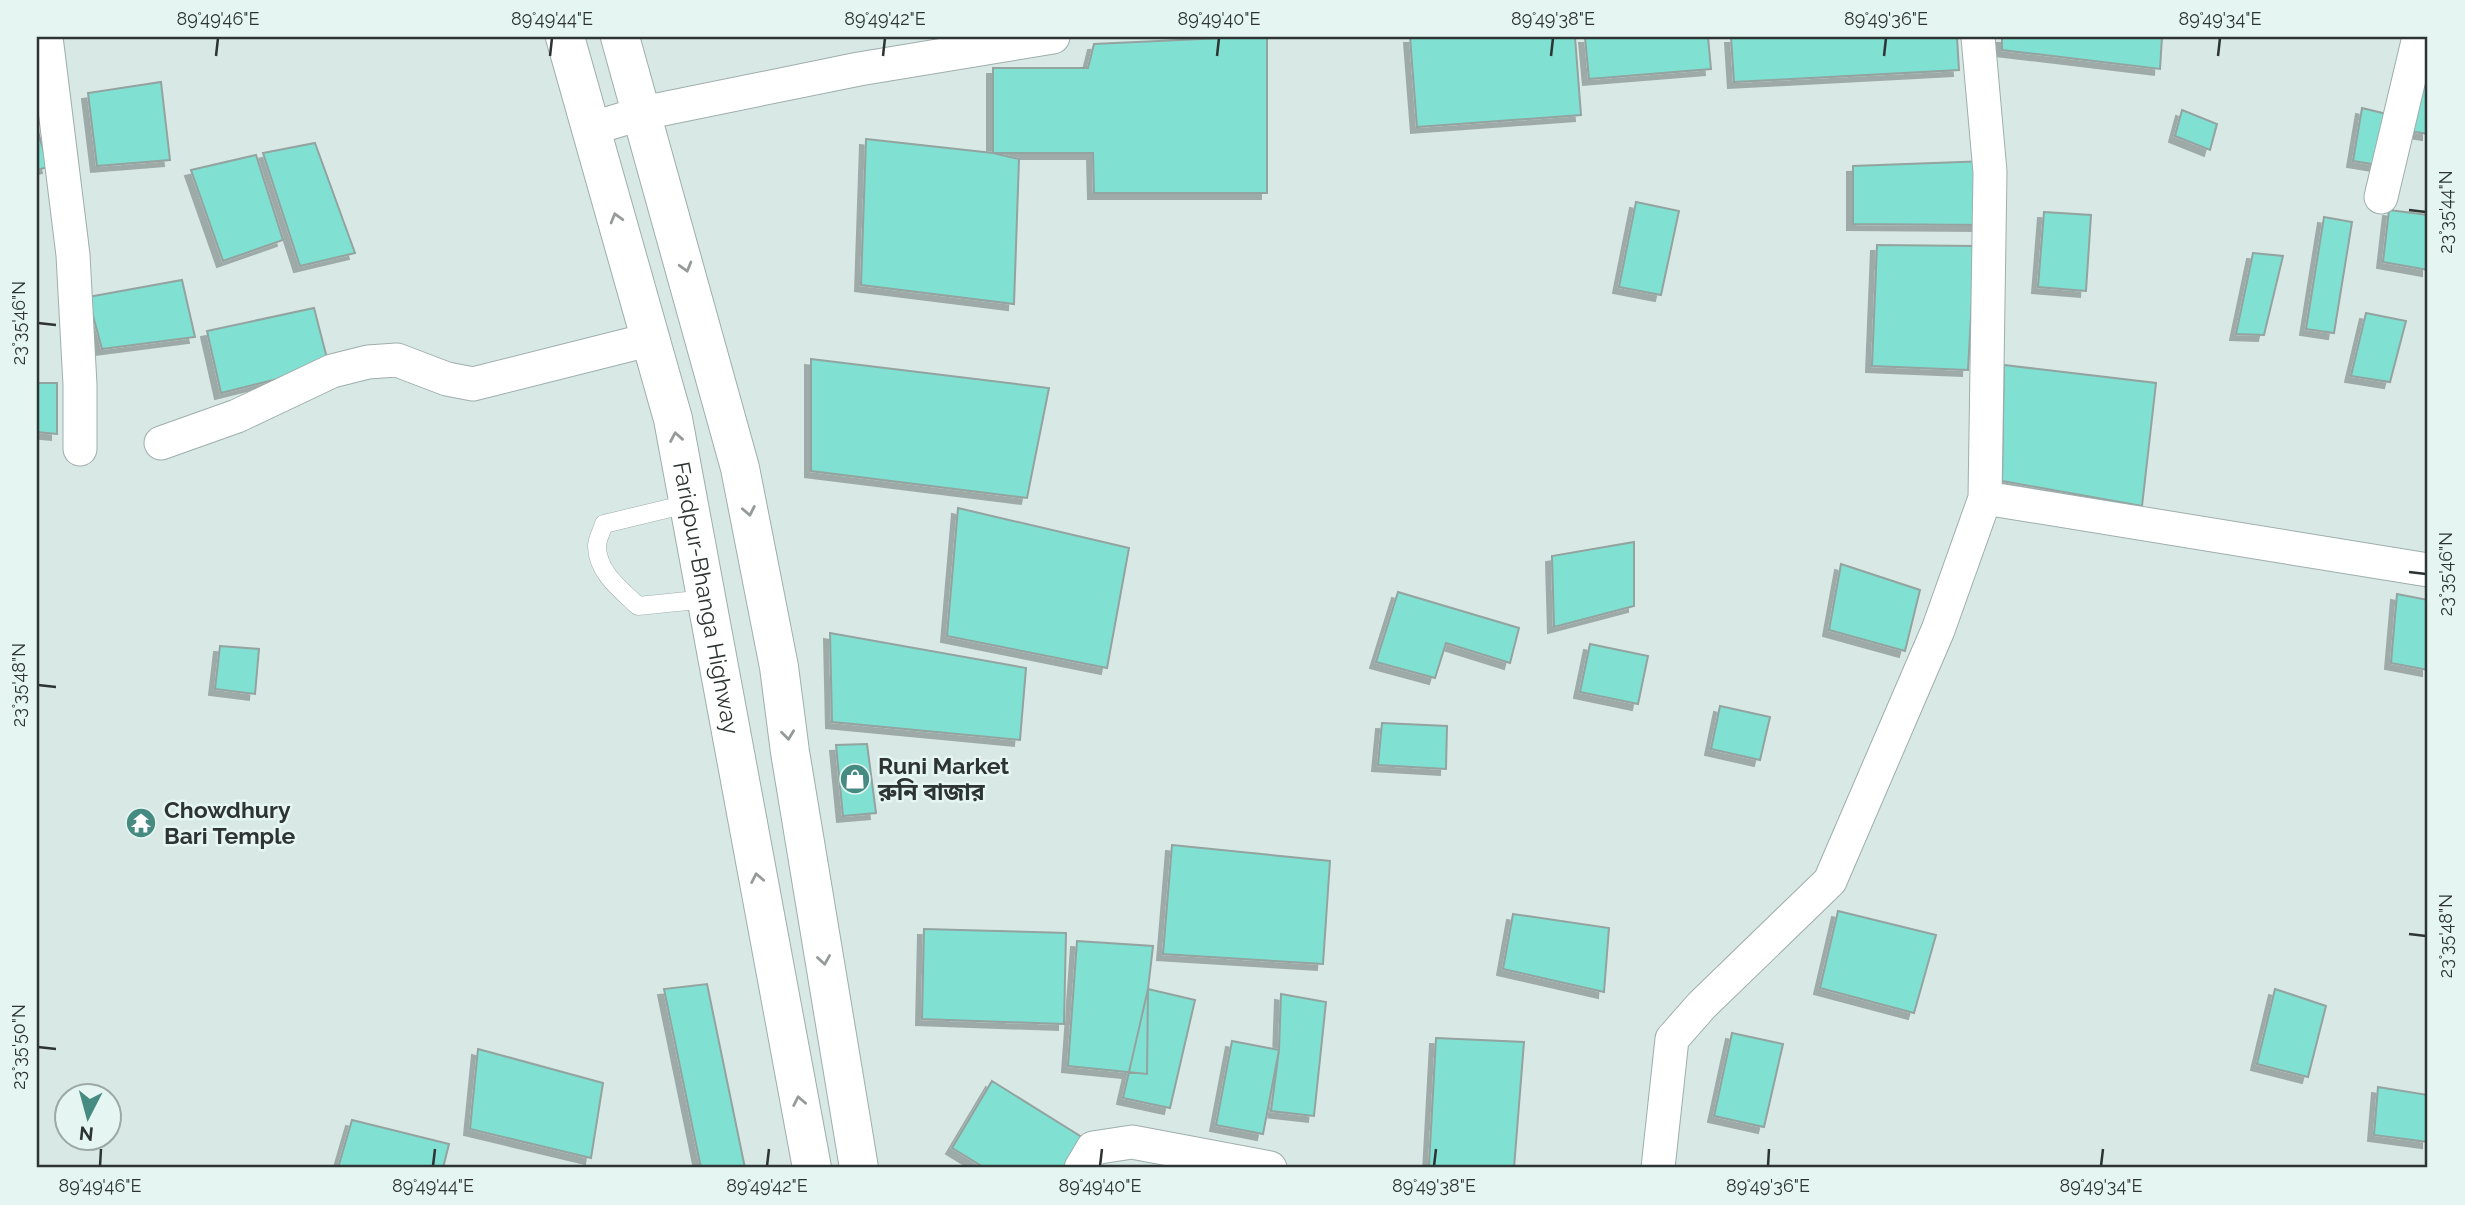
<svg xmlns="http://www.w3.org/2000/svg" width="2465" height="1205" viewBox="0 0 2465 1205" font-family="Raleway,'Noto Sans Bengali',sans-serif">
  <defs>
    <filter id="shadow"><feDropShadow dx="-6" dy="6" stdDeviation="0" flood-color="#0004"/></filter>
  </defs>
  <rect width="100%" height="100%" fill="#d8e8e5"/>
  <path fill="#80e0d2" stroke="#93a3a0" stroke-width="2" filter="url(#shadow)" d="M1244 37H1267V193H1094L1093 153H993V68H1088L1094 44Z
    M1410 37H1575L1581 115 1417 127Z
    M1585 37H1708L1711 69 1589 79Z
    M1731 37H1957L1959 70 1734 82Z
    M2002 37H2162L2160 69 2002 50Z
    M2428 40V134L2409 131Z
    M161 82 170 160 97 166 88 93Z
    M2362 108 2391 115 2378 165 2353 161Z
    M2182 110 2217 124 2210 150 2175 136Z
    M37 128 48 167 37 170Z
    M866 139 993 153 1019 159 1014 304 861 285Z
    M315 143 355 253 300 266 263 153Z
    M256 155 283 240 223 261 191 170Z
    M1987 161 1982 225 1853 224V166Z
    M1636 202 1679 211 1661 295 1619 287Z
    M2389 210 2428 215V270L2383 262Z
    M2044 212 2091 215 2086 291 2038 287Z
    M2324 217 2352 222 2334 333 2306 329Z
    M1877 245 1975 246 1968 370 1872 366Z
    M2253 253 2283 256 2264 335 2236 334Z
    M182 280 195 337 102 349 88 297Z
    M314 308 329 366 221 393 207 331Z
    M2366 313 2406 321 2390 382 2351 376Z
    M811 359 1049 388 1027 498 811 471Z
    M2004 365 2156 383 2142 506 2002 481Z
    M2004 365 2156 383 2142 506 2002 481Z
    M37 383H57V434L37 432Z
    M958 508 1129 548 1107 668 947 636Z
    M1634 542V606L1554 627 1552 556Z
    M1841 564 1920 590 1905 651 1829 630Z
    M1398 592 1519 628 1510 663 1446 643 1435 678 1376 662Z
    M2397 594 2428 600V670L2391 663Z
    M830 633 1026 668 1020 740 832 722Z
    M1590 644 1648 656 1638 704 1580 692Z
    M220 646 259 649 255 694 215 689Z
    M1720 706 1770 717 1760 760 1711 749Z
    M1382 723 1447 726 1446 769 1378 765Z
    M867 744 876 813 843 816 836 745Z
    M1172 845 1330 861 1323 964 1163 954Z
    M1838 911 1936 935 1914 1013 1820 988Z
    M1513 914 1609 928 1604 992 1503 969Z
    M924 929 1066 933 1064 1024 922 1019Z
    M1077 941 1153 946 1148 989 1147 1074 1068 1066Z
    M707 984 745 1168H701L664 989Z
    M1148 989 1195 1000 1170 1108 1123 1098Z
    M2275 989 2326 1006 2308 1077 2257 1064Z
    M1281 994 1326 1002 1314 1116 1271 1111 1279 1050Z
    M1732 1033 1783 1044 1764 1127 1714 1116Z
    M1436 1038 1524 1042 1514 1168 1429 1166Z
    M1232 1041 1279 1050 1263 1134 1216 1125Z
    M478 1049 603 1083 591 1158 470 1129Z
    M992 1081 1085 1139 1068 1168H985L952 1148Z
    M2378 1087 2428 1095V1142L2374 1135Z
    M352 1120 449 1144 443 1168H338Z"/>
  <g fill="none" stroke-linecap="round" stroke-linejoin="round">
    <g stroke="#9eaeab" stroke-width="19">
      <path id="service" d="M687 504 604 524C602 531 597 539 597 546 597 572 621 590 638 606L707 599"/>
    </g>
    <g stroke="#9eaeab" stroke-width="35">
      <path id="minor" d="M46 37 73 255 80 385V449
        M590 129 643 113 859 69 1053 37
        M2381 197 2419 37
        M161 443 237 416 332 371 368 362 397 360 447 379 473 384 652 339
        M1985 498 2428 570
        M1081 1168 1093 1148 1132 1142 1270 1168
        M1658 1168 1672 1039 1702 1005 1830 881 1938 630 1985 498 1990 172 1978 37"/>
    </g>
    <g stroke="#9eaeab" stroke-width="40">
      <g id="trunk">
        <path id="s1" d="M565 37 673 419 812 1168"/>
        <path d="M620 37 740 468 779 667 790 752 859 1168"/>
      </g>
    </g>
    <use href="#service" stroke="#fff" stroke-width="18"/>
    <use href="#minor" stroke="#fff" stroke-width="33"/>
    <use href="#trunk" stroke="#fff" stroke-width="38"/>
  </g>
  <defs><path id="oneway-chevron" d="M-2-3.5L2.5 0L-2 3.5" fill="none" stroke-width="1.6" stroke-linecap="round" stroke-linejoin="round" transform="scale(1.75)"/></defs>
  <g stroke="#969a99">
    <use href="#oneway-chevron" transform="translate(616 218) rotate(-106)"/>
    <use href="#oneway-chevron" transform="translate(686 267) rotate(74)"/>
    <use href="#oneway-chevron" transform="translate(676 437) rotate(-100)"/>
    <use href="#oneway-chevron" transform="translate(749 511) rotate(79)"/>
    <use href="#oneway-chevron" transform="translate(788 735) rotate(83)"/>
    <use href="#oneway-chevron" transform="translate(757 878) rotate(-101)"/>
    <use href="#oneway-chevron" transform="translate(824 960) rotate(81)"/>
    <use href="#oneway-chevron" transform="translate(799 1101) rotate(-101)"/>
  </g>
  <path fill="none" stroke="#2d3433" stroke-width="2.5" d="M216 56 218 38M550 56 552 38M883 56 885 38M1217 56 1219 38M1551 56 1553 38M1884 56 1886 38M2218 56 2220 38M2409 210 2426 212M38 323 56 325M2409 572 2426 574M38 685 56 687M2409 934 2426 936M38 1047 56 1049M100 1166 101 1149M433 1166 435 1149M767 1166 769 1149M1100 1166 1102 1149M1434 1166 1436 1149M1768 1166 1769 1149M2101 1166 2103 1149"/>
  <defs>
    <g id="shop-disc" transform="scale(1.575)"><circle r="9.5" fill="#468b81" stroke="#e5f6f2"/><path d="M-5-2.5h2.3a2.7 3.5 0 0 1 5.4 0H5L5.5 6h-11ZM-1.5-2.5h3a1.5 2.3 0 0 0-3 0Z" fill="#fff"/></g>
    <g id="temple-disc" transform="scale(1.575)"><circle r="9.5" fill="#468b81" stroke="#e5f6f2"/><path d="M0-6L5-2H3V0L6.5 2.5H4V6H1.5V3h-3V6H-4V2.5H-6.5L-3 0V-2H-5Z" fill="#fff"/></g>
  </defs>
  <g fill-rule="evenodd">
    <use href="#shop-disc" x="855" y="779"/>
    <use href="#temple-disc" x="141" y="823"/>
  </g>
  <g text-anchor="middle" stroke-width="5" stroke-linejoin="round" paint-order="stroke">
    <g font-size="23" fill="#2d3433" stroke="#e5f6f2">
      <text dy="8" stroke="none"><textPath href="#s1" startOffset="579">Faridpur-Bhanga Highway</textPath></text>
    </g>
    <g font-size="23" font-weight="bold" fill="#2d3433" stroke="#e5f6f2" text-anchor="start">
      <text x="878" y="774">Runi Market<tspan x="878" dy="26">রুনি বাজার</tspan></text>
      <text x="164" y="818">Chowdhury<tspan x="164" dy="26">Bari Temple</tspan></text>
    </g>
  </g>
  <rect width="2465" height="1205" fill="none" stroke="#e5f6f2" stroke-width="77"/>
  <g transform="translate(88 1117) rotate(186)"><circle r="33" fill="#e5f6f2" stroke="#9ba8a6" stroke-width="2"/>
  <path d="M0-5L12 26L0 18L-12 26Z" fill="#468b81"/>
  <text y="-10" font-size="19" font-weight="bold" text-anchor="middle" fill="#2d3433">N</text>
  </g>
  <rect x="38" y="38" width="2388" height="1128" fill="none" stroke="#2d3433" stroke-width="2.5"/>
  <g font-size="18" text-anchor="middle" fill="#2d3433">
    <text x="218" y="25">89°49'46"E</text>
    <text x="552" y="25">89°49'44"E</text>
    <text x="885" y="25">89°49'42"E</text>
    <text x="1219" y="25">89°49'40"E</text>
    <text x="1553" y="25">89°49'38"E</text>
    <text x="1886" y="25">89°49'36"E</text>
    <text x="2220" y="25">89°49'34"E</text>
    <text transform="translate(2446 212) rotate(-90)" y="6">23°35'44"N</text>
    <text transform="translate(19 323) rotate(-90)" y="6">23°35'46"N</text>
    <text transform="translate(2446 574) rotate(-90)" y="6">23°35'46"N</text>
    <text transform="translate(19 685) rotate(-90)" y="6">23°35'48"N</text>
    <text transform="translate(2446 936) rotate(-90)" y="6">23°35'48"N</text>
    <text transform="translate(19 1047) rotate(-90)" y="6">23°35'50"N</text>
    <text x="100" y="1192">89°49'46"E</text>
    <text x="433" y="1192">89°49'44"E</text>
    <text x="767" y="1192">89°49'42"E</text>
    <text x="1100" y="1192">89°49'40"E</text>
    <text x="1434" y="1192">89°49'38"E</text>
    <text x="1768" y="1192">89°49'36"E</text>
    <text x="2101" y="1192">89°49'34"E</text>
  </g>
</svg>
